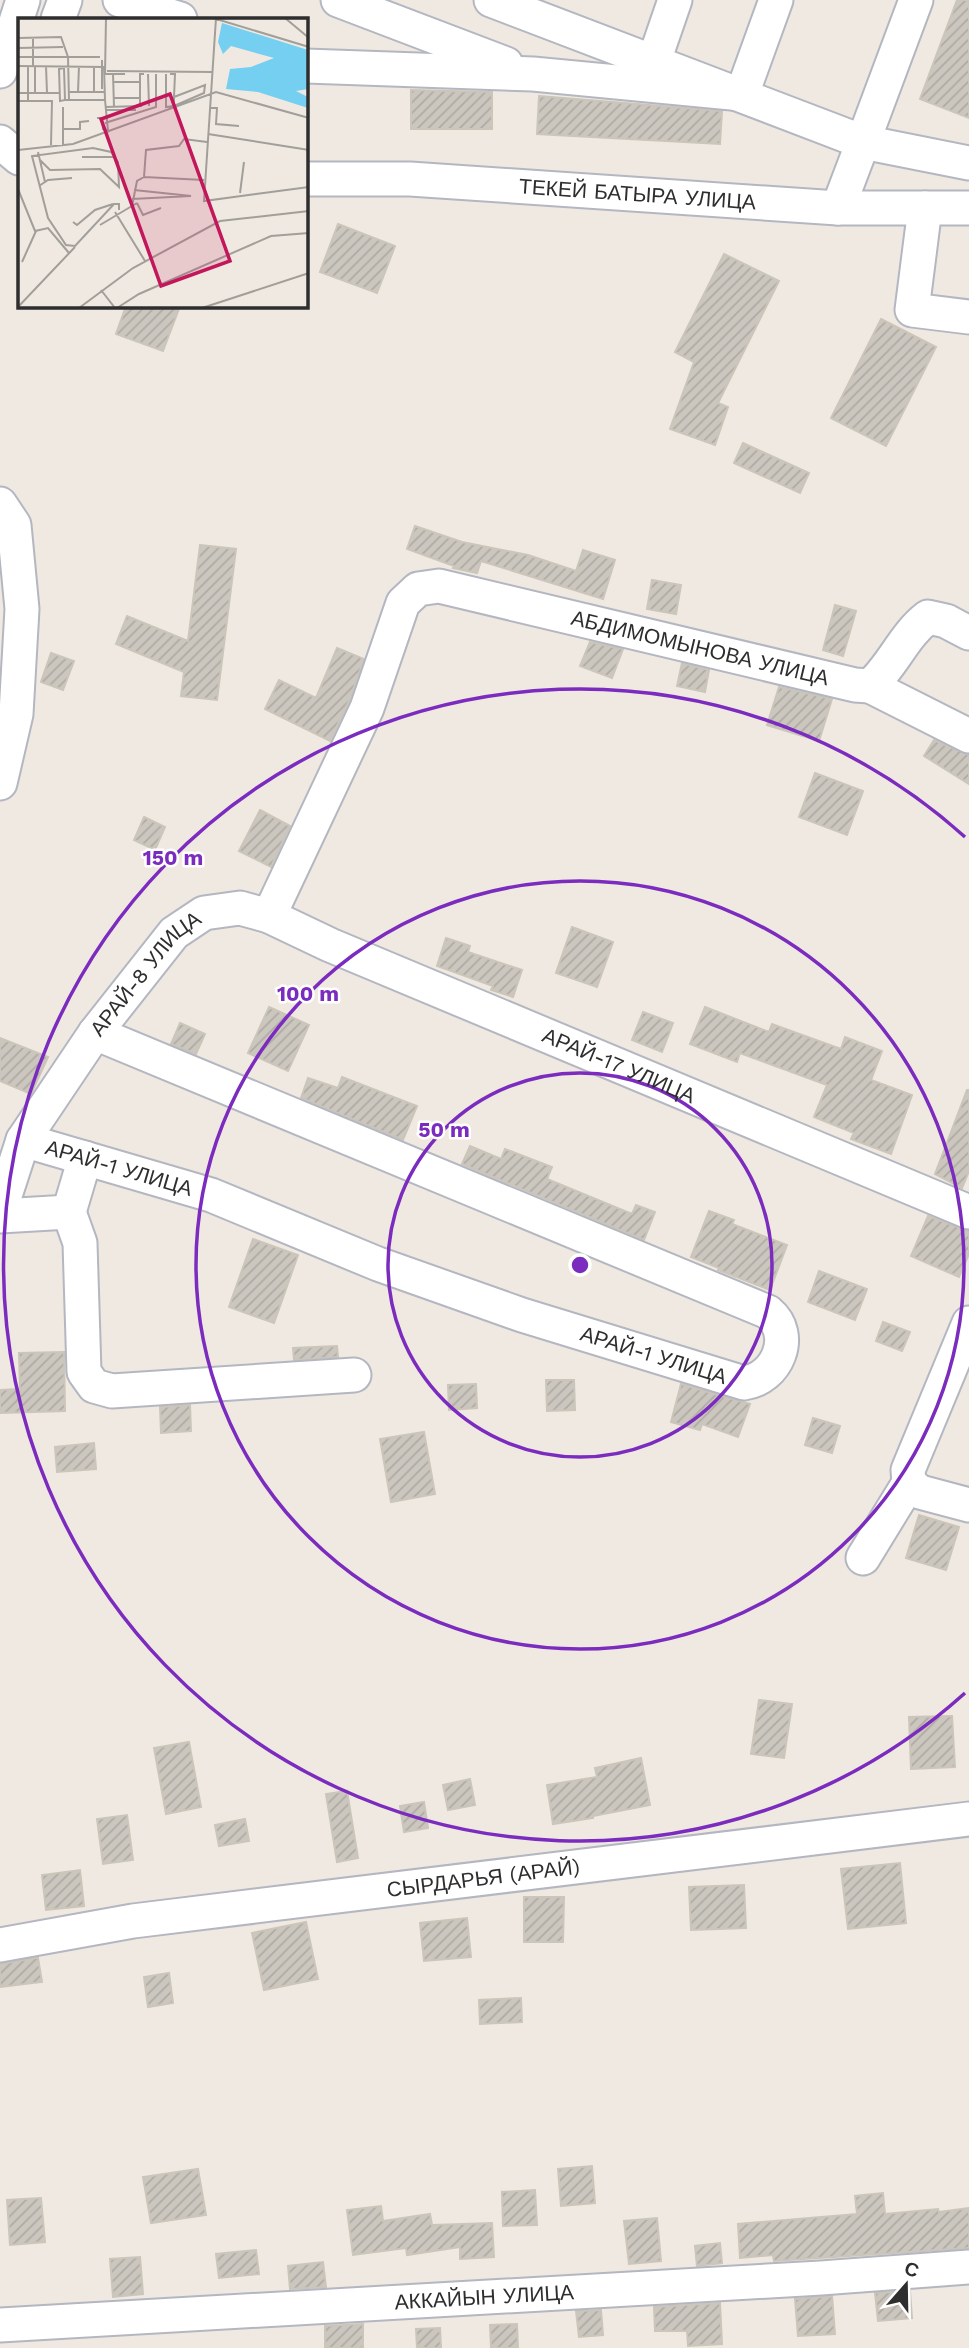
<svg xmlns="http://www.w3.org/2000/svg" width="969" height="2348" viewBox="0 0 969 2348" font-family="'Work Sans',sans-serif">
  <defs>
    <pattern id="building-hatch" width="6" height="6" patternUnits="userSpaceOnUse" patternTransform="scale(1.75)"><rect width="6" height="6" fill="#cbc7bf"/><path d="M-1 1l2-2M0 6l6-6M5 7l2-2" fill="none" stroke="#afaba4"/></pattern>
  </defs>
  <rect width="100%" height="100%" fill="#efe9e1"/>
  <path fill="url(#building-hatch)" stroke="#cbc5ba" stroke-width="2" d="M957 0H969V118L920 99Z
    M411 90 492 92V129H411Z
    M539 96 722 111 720 144 537 134Z
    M338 224 395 246 377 293 320 272Z
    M724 254 779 281 718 403 728 407 715 445 670 429 694 362 675 352Z
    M126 306H180L163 351 116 334Z
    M881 319 936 347 886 446 831 418Z
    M743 443 809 473 800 493 734 463Z
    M415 526 462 542 528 555 576 571 583 550 615 560 603 599 481 561 477 573 453 568 454 566 407 549Z
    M200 545 236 549 217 700 181 696 184 672 116 644 127 616 188 641Z
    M652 580 681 585 676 614 647 609Z
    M835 605 856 611 843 656 823 650Z
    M590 642 623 649 612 678 580 666Z
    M337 648 364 659 349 701 330 741 265 709 279 680 316 698Z
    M51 653 74 661 63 690 41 682Z
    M682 663 709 670 705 692 677 686Z
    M779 687 832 699 819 741 767 725Z
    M934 740 969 755V784L924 756Z
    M815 773 863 791 847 835 799 817Z
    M260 810 290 826 271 867 239 851Z
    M144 817 165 827 155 850 134 840Z
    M572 927 613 942 597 987 556 973Z
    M446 938 470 946 468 952 522 970 513 997 491 990 493 986 437 966Z
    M269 1007 309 1025 288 1071 248 1053Z
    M705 1007 769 1032 772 1024 841 1049 845 1037 882 1051 871 1080 912 1095 891 1154 851 1139 854 1133 814 1117 827 1085 740 1053 737 1062 690 1044Z
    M643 1012 673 1023 662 1052 632 1040Z
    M180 1023 205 1034 196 1054 171 1044Z
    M0 1038 48 1057 31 1094 0 1081Z
    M342 1077 417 1106 403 1140 301 1098 308 1078 338 1088Z
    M967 1090H969V1171L962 1188 935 1174Z
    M470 1146 501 1159 505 1149 552 1167 547 1179 632 1214 636 1205 655 1212 644 1240 462 1164Z
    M709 1211 734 1220 732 1224 787 1245 770 1290 718 1270 719 1268 691 1257Z
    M928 1216 969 1231V1254L959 1277 911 1256Z
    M253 1239 298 1255 274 1323 229 1307Z
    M819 1271 867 1289 855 1320 808 1302Z
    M883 1322 910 1332 902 1351 876 1341Z
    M337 1346 338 1357 294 1360 293 1348Z
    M64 1352 65 1411 0 1413V1390L20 1389 19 1353Z
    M546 1380H574L575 1410 547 1411Z
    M476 1384 477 1408 449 1410 448 1385Z
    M681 1384 750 1404 738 1437 702 1424 700 1430 671 1422Z
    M190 1405 191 1431 161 1433 160 1407Z
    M813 1418 840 1426 832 1453 805 1445Z
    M424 1432 435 1494 391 1502 380 1439Z
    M94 1443 96 1469 57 1472 55 1447Z
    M919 1515 959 1527 946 1570 906 1558Z
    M759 1700 792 1704 784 1758 751 1754Z
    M952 1716 955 1767 911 1769 909 1717Z
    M189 1742 201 1807 166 1814 154 1748Z
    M641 1758 650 1805 593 1816V1818L553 1824 547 1785 597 1777 595 1768Z
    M470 1779 475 1805 448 1810 443 1785Z
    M347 1791 358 1858 337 1862 326 1794Z
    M424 1802 428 1828 404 1832 400 1806Z
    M127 1815 133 1860 103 1864 97 1819Z
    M245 1819 249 1841 219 1846 215 1825Z
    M900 1863 906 1923 848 1929 841 1869Z
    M80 1870 84 1906 46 1910 42 1875Z
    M744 1885 746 1928 691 1930 689 1887Z
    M524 1897H564L563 1942H524Z
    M467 1918 471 1957 424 1961 420 1923Z
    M306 1922 318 1979 264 1990 252 1933Z
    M35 1958H38L42 1982 0 1987V1964Z
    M169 1973 173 2003 148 2007 144 1977Z
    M521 1998 522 2022 480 2024 479 2000Z
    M592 2166 595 2203 561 2206 558 2169Z
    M198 2169 206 2215 151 2223 143 2177Z
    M535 2190 537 2225 503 2226 502 2192Z
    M883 2193 885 2214 938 2209 939 2212 969 2208V2248L774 2261 773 2255 740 2258 738 2224 857 2214 855 2196Z
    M41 2198 45 2242 10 2245 7 2200Z
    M381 2206 383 2221 430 2214 432 2225 492 2223 494 2257 460 2259V2247L407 2255 406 2248 353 2255 347 2210Z
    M657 2218 661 2261 629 2264 624 2221Z
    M720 2243 722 2263 697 2266 695 2246Z
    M256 2250 259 2274 219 2278 216 2254Z
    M140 2257 143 2294 113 2297 110 2259Z
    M323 2262 326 2287 290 2289 288 2266Z
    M910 2291 912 2318 878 2321 875 2293Z
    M832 2296 835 2334 798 2336 795 2299Z
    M720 2303 722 2344 688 2346 687 2331H655L654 2307Z
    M601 2310 603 2335 579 2337 576 2311Z
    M363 2324V2348H325V2326Z
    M517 2324 518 2348H491L490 2325Z
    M440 2328 441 2348H417L416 2329Z"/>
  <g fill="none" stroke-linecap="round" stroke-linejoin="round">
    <g stroke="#b4b7c1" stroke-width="37">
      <g id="minor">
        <path d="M120 0 180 19"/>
        <path d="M338 0 506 64"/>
        <path d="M491 0 863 142 838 208"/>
        <path d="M916 0 863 142 969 163"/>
        <path d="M58 19 65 0"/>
        <path d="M654 61 675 0"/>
        <path d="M306 66 533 74 742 94 776 0"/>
        <path d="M0 71 23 0"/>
        <path d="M0 142 19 158"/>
        <path id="s1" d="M306 179H410L838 208H969"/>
        <path d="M925 208 912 310 969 317"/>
        <path d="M0 504 14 525 22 609 16 714 0 783"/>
        <path d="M870 686 969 736"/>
        <path id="s2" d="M269 916 367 708 403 603 418 589 439 586 855 685 870 686C893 666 903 636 928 617L946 621 969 633"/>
        <path id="s3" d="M23 1140 211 1195 378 1264 522 1315 744 1383C777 1379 796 1335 768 1312L95 1033"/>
        <path id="s4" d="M0 1211 23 1140 95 1033 174 933 204 913 240 908 269 916 330 945 969 1212"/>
        <path d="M69 1212 80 1243 84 1372 94 1386 112 1391 354 1375"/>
        <path d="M69 1212 85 1158"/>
        <path d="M0 1216 69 1212"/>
        <path d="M969 1323 908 1470 909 1483 920 1492 969 1505"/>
        <path d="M863 1558 909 1483"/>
        <path id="s5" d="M0 1945 133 1921 969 1819"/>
        <path id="s6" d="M0 2325 821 2278 969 2267"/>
      </g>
    </g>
    <use href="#minor" stroke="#fff" stroke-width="33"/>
  </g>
  <g fill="none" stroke="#7b2cbf" stroke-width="3.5">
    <circle cx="580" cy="1265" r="192"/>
    <circle cx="580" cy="1265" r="384"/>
    <path d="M965 1693A576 576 0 1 1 965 837"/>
  </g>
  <g text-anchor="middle" stroke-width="5" stroke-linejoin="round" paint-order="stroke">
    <g font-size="21" fill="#2e2e2e" stroke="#fff">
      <text dy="7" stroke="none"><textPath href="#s1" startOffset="332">ТЕКЕЙ БАТЫРА УЛИЦА</textPath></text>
      <text dy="7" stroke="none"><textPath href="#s2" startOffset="651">АБДИМОМЫНОВА УЛИЦА</textPath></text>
      <text dy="7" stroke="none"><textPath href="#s4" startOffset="282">АРАЙ-8 УЛИЦА</textPath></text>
      <text dy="7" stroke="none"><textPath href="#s4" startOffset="814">АРАЙ-17 УЛИЦА</textPath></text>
      <text dy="7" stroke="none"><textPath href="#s3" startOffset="100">АРАЙ-1 УЛИЦА</textPath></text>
      <text dy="7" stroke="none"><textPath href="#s3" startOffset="667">АРАЙ-1 УЛИЦА</textPath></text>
      <text dy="7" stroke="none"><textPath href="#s5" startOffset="488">СЫРДАРЬЯ (АРАЙ)</textPath></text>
      <text dy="7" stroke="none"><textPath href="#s6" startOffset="485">АККАЙЫН УЛИЦА</textPath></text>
    </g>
  </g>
  <g transform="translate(18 18)">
    <rect width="290" height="290" fill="#efe9e1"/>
    <path d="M204 5 290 32V71L278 73 290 79V90L240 74 208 71 212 51 233 49 256 40 213 28 205 36 200 24Z" fill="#75cff0"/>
    <path fill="none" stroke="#a29e99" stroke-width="2" d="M88 0 87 56H95M195 0 291 29M198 0 186 183 291 169M267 0 291 20M15 19V48M0 20 43 19 50 39 51 82M0 30 45 29M0 39H82M84 42V71M0 48 86 49 87 82M10 48V83M17 48V75M28 48 29 75M76 48V74M46 50 47 82 42 83 41 51ZM89 53 194 54M130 56 131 88M148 56V89L156 88 186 75 187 67 156 79V88M152 56H157L156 79M95 64H122M51 74H87M60 74 61 48M0 75H42M96 80H122M47 82H87L90 113 85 111 84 100H79M0 83H34L33 127M122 88V56H126M45 89V127M87 89 124 88M96 89 95 56H107M192 90H199L198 106 221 108M87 92H118M87 105 138 89V56M45 111H62V104L71 103M190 116 291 132M0 132 55 126 198 74 291 100M20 134 27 164M64 139H98M22 142 32 152 82 151 101 169 100 144 93 134 75 130 14 138 30 200 48 227 57 228 96 186H101V192M126 159 186 162M21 168 30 162 54 160M0 171 17 213 30 210 51 235M222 175 226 144M114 181 173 178 116 172M119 185 125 197 143 190M114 188 119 163 126 159 128 132 161 128 166 121 189 124M97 194 127 243M55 204 59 207 77 192 95 186M82 207 119 185M4 244 18 213M83 272 97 290M0 289 57 229M61 290 115 250 202 203 291 193M99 290 121 276 253 218 291 215M184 290 291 255"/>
    <path fill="#c2185b" fill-opacity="0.15" stroke="#c2185b" stroke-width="3.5" d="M152 76 212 243 143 268 83 101Z"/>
    <rect width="290" height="290" fill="none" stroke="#2e2e2e" stroke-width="3.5"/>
  </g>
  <circle cx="580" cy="1265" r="10" fill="#7b2cbf" stroke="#fff" stroke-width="3.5"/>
  <g font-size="21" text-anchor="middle" font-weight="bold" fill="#7b2cbf" stroke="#fff" stroke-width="5" stroke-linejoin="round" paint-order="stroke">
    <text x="173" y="865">150 m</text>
    <text x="308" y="1001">100 m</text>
    <text x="444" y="1137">50 m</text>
  </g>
  <g transform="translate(906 2285) rotate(20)" stroke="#ffffff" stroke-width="5" paint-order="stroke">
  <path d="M0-5L12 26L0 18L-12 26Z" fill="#2e2e2e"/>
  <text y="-10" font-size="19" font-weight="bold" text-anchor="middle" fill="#2e2e2e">С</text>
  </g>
</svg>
